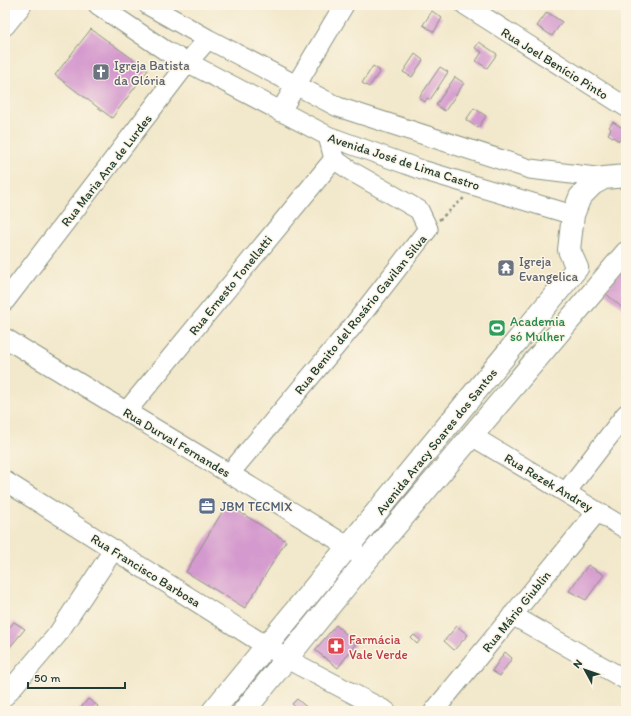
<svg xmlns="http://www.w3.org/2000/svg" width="631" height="716" viewBox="0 0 631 716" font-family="Itim,sans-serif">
  <rect width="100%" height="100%" fill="#fcf5e5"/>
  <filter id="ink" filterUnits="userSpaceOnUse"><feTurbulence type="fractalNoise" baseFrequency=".025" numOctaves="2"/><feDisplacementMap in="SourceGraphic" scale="8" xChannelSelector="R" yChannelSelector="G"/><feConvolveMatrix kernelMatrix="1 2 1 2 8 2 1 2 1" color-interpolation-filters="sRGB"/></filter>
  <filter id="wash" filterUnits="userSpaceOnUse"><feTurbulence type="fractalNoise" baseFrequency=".012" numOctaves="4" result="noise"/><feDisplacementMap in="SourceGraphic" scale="16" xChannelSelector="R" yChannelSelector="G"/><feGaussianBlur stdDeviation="0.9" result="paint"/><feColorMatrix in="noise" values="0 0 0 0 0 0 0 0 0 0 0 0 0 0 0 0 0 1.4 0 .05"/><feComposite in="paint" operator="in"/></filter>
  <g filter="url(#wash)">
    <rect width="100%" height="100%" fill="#f2e8cb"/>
    <g id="blocks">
      <path fill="#d499ce" d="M432 11 442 18 434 32 423 25Z
        M547 12 562 22 552 36 537 26Z
        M91 29 148 70 112 118 55 75Z
        M479 42 497 54 487 68 476 61 482 52 475 48Z
        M415 54 423 60 412 77 403 72Z
        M373 66 380 71 369 87 362 83Z
        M440 67 448 72 430 100 427 98 425 102 419 98Z
        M455 77 464 83 445 111 436 105Z
        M474 108 486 116 478 128 466 120Z
        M613 122 626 130 619 141 608 134 611 129 609 127Z
        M623 269 626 271V311L604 292Z
        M227 504 286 541 245 608 186 572Z
        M588 565 604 575 586 600 569 591Z
        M14 622 25 629 10 647 5 644V626L9 628Z
        M336 625 356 643 338 668 315 650Z
        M457 626 468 635 454 650 444 641Z
        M414 635 420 640 417 644 411 638Z
        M505 652 512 658 500 676 492 671Z
        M88 699 98 706 95 711H78Z
        M297 699 311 711H300L292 704Z"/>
    </g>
  </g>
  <g filter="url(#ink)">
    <use href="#blocks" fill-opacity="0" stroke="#889280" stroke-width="1"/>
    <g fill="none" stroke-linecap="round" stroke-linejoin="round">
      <g stroke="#889280" stroke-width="21">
        <path id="minor" d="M98 5 166 51 328 136 422 170 573 215
          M148 5 208 39 338 107 530 169 604 178
          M465 5 626 107
          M5 26 22 5
          M280 112 344 5
          M5 301 188 62 208 39
          M5 338C119 408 235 476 349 547L360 556
          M126 412 334 159
          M472 436 626 529
          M230 473 352 327 428 229 419 210 351 171 334 159 328 136
          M5 481 287 659 386 711
          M566 492 626 414
          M512 615 626 680
          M5 696 57 635 114 549
          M434 711 597 512"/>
      </g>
      <g stroke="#889280" stroke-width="24">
        <path id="major" d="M213 711 577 268 569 250 573 215 580 197 593 184 604 178 626 176
          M244 711 366 561 626 253"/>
      </g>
      <path stroke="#889280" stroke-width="2.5" stroke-dasharray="3 3" stroke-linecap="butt" d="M439 220 464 198"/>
      <use href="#minor" stroke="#fff" stroke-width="19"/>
      <use href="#major" stroke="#fff" stroke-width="22"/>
    </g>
  </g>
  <defs>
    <g id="church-square" transform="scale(0.9)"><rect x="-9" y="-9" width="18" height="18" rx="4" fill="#6b7280" stroke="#fcf5e5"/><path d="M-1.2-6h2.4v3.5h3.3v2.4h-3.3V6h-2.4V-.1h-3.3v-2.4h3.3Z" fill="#fff"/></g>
    <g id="temple-square" transform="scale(0.9)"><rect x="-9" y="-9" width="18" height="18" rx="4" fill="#6b7280" stroke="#fcf5e5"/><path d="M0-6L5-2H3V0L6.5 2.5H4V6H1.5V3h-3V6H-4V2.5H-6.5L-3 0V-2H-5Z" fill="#fff"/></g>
    <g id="stadium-square" transform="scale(0.9)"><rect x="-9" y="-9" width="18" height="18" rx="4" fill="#2e9e5b" stroke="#fcf5e5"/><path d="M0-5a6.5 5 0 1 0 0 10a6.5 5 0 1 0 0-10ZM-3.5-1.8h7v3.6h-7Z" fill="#fff"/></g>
    <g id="office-square" transform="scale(0.9)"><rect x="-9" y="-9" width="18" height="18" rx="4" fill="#5c6f8a" stroke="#fcf5e5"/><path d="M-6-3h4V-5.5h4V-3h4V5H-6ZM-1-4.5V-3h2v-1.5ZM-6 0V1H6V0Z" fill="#fff"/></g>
    <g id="pharmacy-square" transform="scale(0.9)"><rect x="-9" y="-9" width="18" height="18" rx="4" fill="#e0444e" stroke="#fcf5e5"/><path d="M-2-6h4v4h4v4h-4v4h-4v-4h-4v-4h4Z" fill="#fff"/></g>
  </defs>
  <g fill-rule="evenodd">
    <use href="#church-square" x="101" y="72"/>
    <use href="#temple-square" x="506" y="268"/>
    <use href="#stadium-square" x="497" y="328"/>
    <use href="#office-square" x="207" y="506"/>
    <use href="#pharmacy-square" x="336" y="646"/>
  </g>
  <g text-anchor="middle" stroke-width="3" stroke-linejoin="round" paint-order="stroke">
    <g font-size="13" fill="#1f3d34" stroke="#fcf5e5">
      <text transform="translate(555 63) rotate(32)" y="5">Rua Joel Benício Pinto</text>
      <text transform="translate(404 161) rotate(18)" y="5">Avenida José de Lima Castro</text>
      <text transform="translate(106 170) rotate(-52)" y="5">Rua Maria Ana de Lurdes</text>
      <text transform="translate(230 285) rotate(-51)" y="5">Rua Ernesto Tonellatti</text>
      <text transform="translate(360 314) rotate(-51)" y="5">Rua Benito del Rosário Gavilan Silva</text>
      <text transform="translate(436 441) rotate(-51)" y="5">Avenida Aracy Soares dos Santos</text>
      <text transform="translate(177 442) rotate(31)" y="5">Rua Durval Fernandes</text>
      <text transform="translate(549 482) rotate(31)" y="5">Rua Rezek Andrey</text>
      <text transform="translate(146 570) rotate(32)" y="5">Rua Francisco Barbosa</text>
      <text transform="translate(516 611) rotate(-51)" y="5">Rua Mário Giublin</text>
    </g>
    <g font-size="13" fill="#5b616d" stroke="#fcf5e5" text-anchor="start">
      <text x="114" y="70">Igreja Batista<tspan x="114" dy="15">da Glória</tspan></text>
      <text x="519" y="266">Igreja<tspan x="519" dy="15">Evangelica</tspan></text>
    </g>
    <g font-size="13" fill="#27864d" stroke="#fcf5e5" text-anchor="start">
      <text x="510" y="326">Academia<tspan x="510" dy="15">só Mulher</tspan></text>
    </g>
    <g font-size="13" fill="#4e5e75" stroke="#fcf5e5" text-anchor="start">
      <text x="220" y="511">JBM TECMIX</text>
    </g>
    <g font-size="13" fill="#be3a42" stroke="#fcf5e5" text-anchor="start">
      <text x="349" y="644">Farmácia<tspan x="349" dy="15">Vale Verde</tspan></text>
    </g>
  </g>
  <rect width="631" height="716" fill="none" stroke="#fcf5e5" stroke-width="20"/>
  <g transform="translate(585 670) rotate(310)" stroke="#fcf5e5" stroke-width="3" paint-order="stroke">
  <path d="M0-3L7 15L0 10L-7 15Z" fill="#1f3d34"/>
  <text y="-6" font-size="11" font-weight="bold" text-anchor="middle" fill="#1f3d34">N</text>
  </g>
  <path d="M28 682v6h97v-6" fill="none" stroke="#1f3d34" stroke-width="2"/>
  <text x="34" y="682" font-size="12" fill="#1f3d34" stroke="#fcf5e5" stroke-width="3" paint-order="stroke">50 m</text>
</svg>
